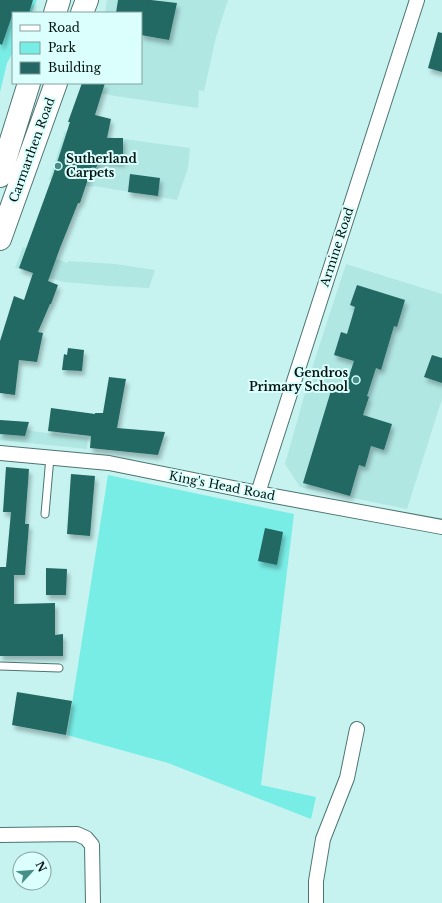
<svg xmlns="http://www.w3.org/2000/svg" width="442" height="903" viewBox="0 0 442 903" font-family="'Libre Baskerville',serif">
  <defs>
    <filter id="shadow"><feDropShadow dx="2.5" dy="4.5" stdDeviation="2" flood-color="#0004"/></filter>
  </defs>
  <rect width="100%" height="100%" fill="#c6f3f0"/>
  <path fill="#b0e7e3" d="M107 0H228L216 37 204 91 199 90 198 108 115 96 80 89 82 83H141V13H105Z
    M65 131 190 148 188 168 177 200 94 186 93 187 49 180Z
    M23 247 68 263V261L115 264 155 270 149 288 111 286 64 282 15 268Z
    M346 264 442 294V399L407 509 300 487 285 464 313 365Z
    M0 427 88 438 87 449 0 440Z"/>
  <path fill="#78ede6" d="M0 0H37L31 13H13V52L7 63 0 92Z
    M108 475 294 514 261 785 316 797 311 819 168 763 67 735Z"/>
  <path fill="#246764" filter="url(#shadow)" d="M0 0H33L29 13H13L2 45 0 44Z
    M118 0H151L177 3 169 40 141 35V13H116Z
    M438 32 442 33V72L428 68Z
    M82 83H105L95 115 111 119 107 138H123V162L99 161 96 168 92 167 80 203H78L60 248 48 281 58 285 51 304H50L38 332 43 333 37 362 19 360 15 395 0 393V341L14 296 24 300 33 273 19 268 53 175 70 122H68Z
    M130 174 160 178 158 196 128 192Z
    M357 285 405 300 397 327 394 326 381 370 376 368 367 396 369 397 363 415 392 424 384 450 371 446 365 467 359 465 350 496 303 483 333 384 345 388 354 361 334 355 341 332 347 334 355 307 350 305Z
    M68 348 84 350 82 371 62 370 64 354 67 355Z
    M432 355 442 358V383L424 377Z
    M109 377 126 379 117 428 165 432 158 455 90 448 91 436 48 431 51 408 95 414V413H103Z
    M0 420 29 422 25 436 0 434Z
    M6 467 29 469 25 524H29L25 575H14V604L55 603V635L63 634V656H0V567H6L11 512H3Z
    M71 474 95 476 90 536 67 534Z
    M265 528 283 532 277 565 258 561Z
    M46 568 67 569 66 595H46Z
    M17 692 72 701 66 735 12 725Z"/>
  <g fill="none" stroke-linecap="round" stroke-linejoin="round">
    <g stroke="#4c7572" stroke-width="9">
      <path id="service" d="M45 514 50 457
        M0 666 59 668"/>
    </g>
    <g stroke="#4c7572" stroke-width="16">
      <path id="minor" d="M0 453 109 463 258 493 442 527
        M258 493 417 0
        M0 835 77 834 86 838 92 845 93 903
        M316 903V881L323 839 347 778 357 729"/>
    </g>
    <g stroke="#4c7572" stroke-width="24">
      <path id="primary" d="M55 13 59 0
        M82 13 87 0
        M0 176 29 83
        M0 239 56 83"/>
    </g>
    <use href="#service" stroke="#fff" stroke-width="7"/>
    <use href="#minor" stroke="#fff" stroke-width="14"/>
    <use href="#primary" stroke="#fff" stroke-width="22"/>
  </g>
  <g fill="#468e8a" stroke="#dbfffc" stroke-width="1.5">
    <circle cx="58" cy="166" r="4"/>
    <circle cx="356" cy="380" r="4"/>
  </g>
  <g text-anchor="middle" stroke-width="4" stroke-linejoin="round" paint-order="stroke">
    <g font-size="12" fill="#041413" stroke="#dbfffc">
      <text transform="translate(32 150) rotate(-70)" y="4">Carmarthen Road</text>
      <text transform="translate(337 247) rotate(-72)" y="4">Armine Road</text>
      <text transform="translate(222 486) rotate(11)" y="4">King's Head Road</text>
    </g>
    <g font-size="12" font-weight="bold" fill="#041413" stroke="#dbfffc" text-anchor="start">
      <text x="66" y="163">Sutherland<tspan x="66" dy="14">Carpets</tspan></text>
      <text x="348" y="377" text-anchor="end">Gendros<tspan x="348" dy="14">Primary School</tspan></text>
    </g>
  </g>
  <rect x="12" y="12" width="130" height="72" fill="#dbfffc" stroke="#85a19f"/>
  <rect x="20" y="25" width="20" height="6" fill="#ffffff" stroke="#85a19f"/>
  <text x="48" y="32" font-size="12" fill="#041413">Road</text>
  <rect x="20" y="42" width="20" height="12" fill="#78ede6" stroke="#85a19f"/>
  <text x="48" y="52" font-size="12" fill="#041413">Park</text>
  <rect x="20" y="62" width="20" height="12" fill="#246764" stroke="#85a19f"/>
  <text x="48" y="72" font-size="12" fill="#041413">Building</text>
  <g transform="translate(32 871) rotate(64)"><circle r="19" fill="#dbfffc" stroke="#85a19f"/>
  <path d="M0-3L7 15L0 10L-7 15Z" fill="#468e8a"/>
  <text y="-6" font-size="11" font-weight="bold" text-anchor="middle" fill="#041413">N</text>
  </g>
</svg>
